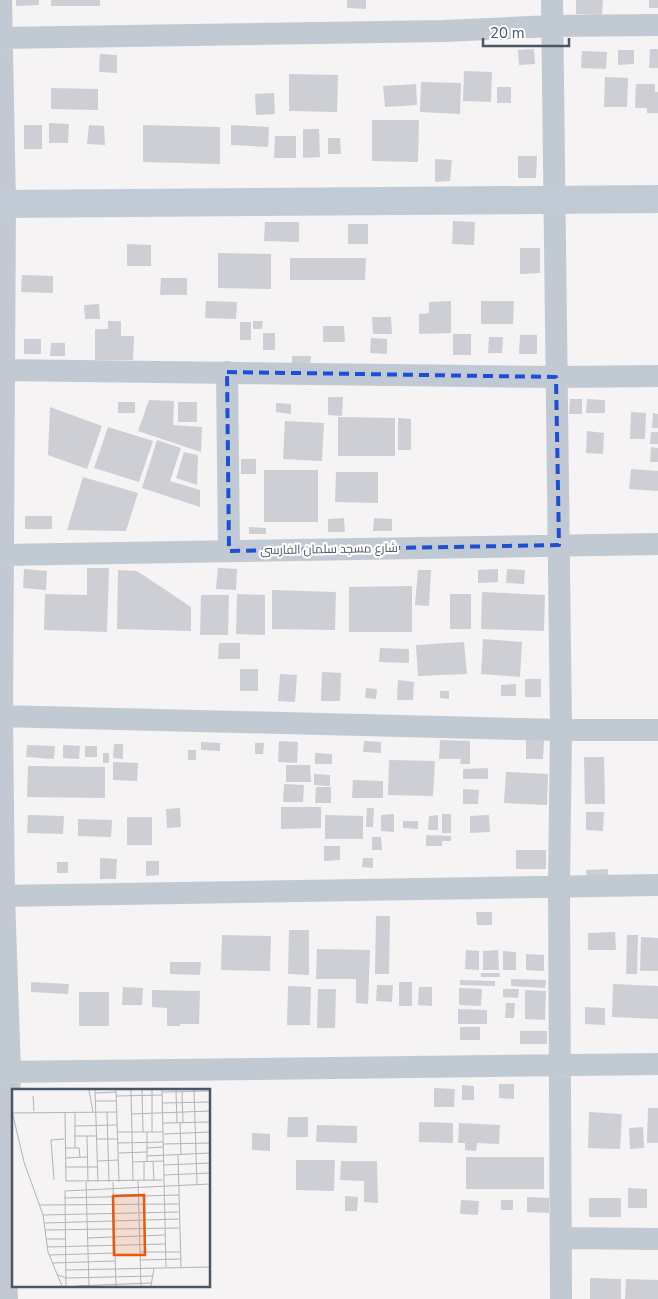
<svg xmlns="http://www.w3.org/2000/svg" width="658" height="1299" viewBox="0 0 658 1299" font-family="'Nunito Sans',Cairo,sans-serif">
  <rect width="100%" height="100%" fill="#f5f3f3"/>
  <path fill="#cdcfd5" d="M16 0H39V5L16 6Z
    M51 0H100V6H51Z
    M347 0H366V9L347 8Z
    M576 0H603L602 15 576 14Z
    M649 0H658V8H649Z
    M534 49 535 64 519 65 518 50Z
    M650 49H658V68H649Z
    M618 50H634V64L618 65Z
    M582 51 607 52 606 69 581 68Z
    M100 54 117 55V73L99 72Z
    M464 71 492 72 491 102 463 101Z
    M289 74 338 75 337 112 289 111Z
    M605 77 628 78 627 107H604Z
    M421 82 461 83 460 114 420 112Z
    M416 84 417 105 385 107 383 86Z
    M636 84H655V92H658V113H647V108H635Z
    M497 87H511V103H497Z
    M51 88 98 89V110L51 109Z
    M274 93 275 114 256 115 255 94Z
    M372 120H419L418 162 372 161Z
    M49 123 69 124 68 143H49Z
    M24 125H42V149H24Z
    M89 125 104 126 105 145 87 144Z
    M143 125 220 127V164L143 162Z
    M231 125 269 127 268 147 231 145Z
    M303 129H319L320 157 303 158Z
    M275 136H296V158H274Z
    M328 138H340L341 154H328Z
    M518 156H537L536 178H518Z
    M435 159 452 160 450 181 435 182Z
    M453 221 475 222 474 245 452 244Z
    M265 222H299V242L264 241Z
    M348 224H368V244H348Z
    M127 244 151 245V266H127Z
    M520 248H540V273L520 274Z
    M218 253 271 254V289L218 288Z
    M290 258H366L365 280H290Z
    M22 275 53 276V293L21 292Z
    M161 278H187V295H160Z
    M206 301 237 302 236 319 205 318Z
    M451 301V333L419 334V314L429 313V302Z
    M481 301H514L513 324H481Z
    M99 304 100 319H85L84 305Z
    M372 317H391L392 334H373Z
    M108 321H121V336H134L133 360H95V329H108Z
    M253 321H263L262 329H253Z
    M240 322H251V340H240Z
    M323 326H344L345 342H323Z
    M263 333H275V350H263Z
    M453 334H471V355H453Z
    M520 335H537V354H519Z
    M489 337H503L502 353H488Z
    M371 338 387 339V354L370 353Z
    M24 339H41V354H24Z
    M51 343H65V356H50Z
    M292 356H311L310 369H292Z
    M328 397H343L342 416 328 415Z
    M570 399H582V414H569Z
    M587 399 605 400V413H586Z
    M149 400 174 401 173 425 202 427 201 452 138 431Z
    M118 402H135V413H118Z
    M178 402H197V422H178Z
    M276 403 291 404V414L276 412Z
    M50 407 102 426 87 469 48 455Z
    M631 412 646 413 645 439H630Z
    M653 413 658 414V428H652Z
    M338 417 395 418V456H338Z
    M398 418 411 419V450H398Z
    M285 421 324 423 322 461 283 459Z
    M108 427 153 441 139 482 94 468Z
    M587 431 604 433 603 454 586 453Z
    M651 432H658V444H650Z
    M157 440 181 448 170 481 200 490V507L142 488Z
    M651 447 658 448V462H650Z
    M184 452 198 455 197 485 176 478Z
    M241 459H256V474H241Z
    M631 469 658 471V491L629 489Z
    M264 470H318V522H264Z
    M336 472H378V503L335 502Z
    M83 477 138 493 126 531 67 530Z
    M25 516H52V529H25Z
    M344 518 345 532H328V519Z
    M374 518 392 519V531H373Z
    M249 527 266 528V534H249Z
    M87 568H109L107 632 44 630 45 594 87 595Z
    M218 568 237 569 236 590 216 589Z
    M24 569 47 571 46 590 23 588Z
    M498 569V582L478 583V570Z
    M507 569 525 570 524 584 506 583Z
    M118 570 137 571 191 607V631L117 629Z
    M418 570H431L429 606 415 605Z
    M412 586V632H349V587Z
    M272 590 336 592 335 630 272 629Z
    M482 592 545 595 544 631 481 629Z
    M237 594 265 595V635L236 634Z
    M450 594H471V629H450Z
    M201 595H229L228 635H200Z
    M483 639 522 642 520 677 481 674Z
    M464 642 467 674 418 676 416 645Z
    M219 643H240V659H218Z
    M380 648 409 649V663L379 662Z
    M240 669H258V691H240Z
    M322 672 341 673 340 701H321Z
    M280 674 297 675 295 702 278 701Z
    M525 679H541V697H525Z
    M398 680 414 682 413 700H397Z
    M516 684V696H501V685Z
    M366 688 377 689 376 699 365 698Z
    M440 691H449V699L440 698Z
    M526 738H544L543 759H526Z
    M440 740 470 741V764H460L461 759H439Z
    M279 741 298 742 297 763 278 762Z
    M364 741 381 742V753L363 752Z
    M201 742 220 743V751L201 750Z
    M255 743H264L263 754H255Z
    M114 744H123V759L113 758Z
    M27 745 55 746 54 759 26 757Z
    M63 745 80 746 79 759 63 758Z
    M85 746H97V757H85Z
    M188 750H196V760H188Z
    M103 753H109V763H103Z
    M315 753 332 754V764H315Z
    M584 757H604L605 804H585Z
    M389 760 435 761 433 796 388 795Z
    M113 762 138 763 137 781 113 780Z
    M286 765H310L311 782H286Z
    M28 766 105 767V798L27 797Z
    M488 768V779H463V769Z
    M506 772 548 774 547 805 504 803Z
    M314 774 330 775V786L314 785Z
    M353 780 383 781V798H352Z
    M284 784 304 785 303 802H283Z
    M316 787H331V803H315Z
    M463 789 479 790 478 804H463Z
    M281 807H321V828L281 829Z
    M180 808 181 827 167 828 166 809Z
    M367 808H374L373 827H366Z
    M586 812H604L603 831 586 830Z
    M394 814V832L381 831V815Z
    M442 814H451V833H442Z
    M28 815 64 816 63 834 27 833Z
    M325 815 363 816V839H325Z
    M438 815V830H428L429 816Z
    M489 815 490 832 470 833V816Z
    M127 817H152V845H127Z
    M78 819 112 820 111 837 78 836Z
    M403 821H418V829L403 828Z
    M426 835 451 836V841H442V846H426Z
    M372 837H381L382 850H372Z
    M324 846H340V860L324 861Z
    M516 850H546V869H516Z
    M100 858 117 859 116 879H100Z
    M363 858H373V868L362 867Z
    M146 861H159V875L146 876Z
    M57 862H68V873H57Z
    M608 869V880L587 881 586 870Z
    M476 912H492V925H477Z
    M376 916H390L389 974H375Z
    M289 930H309V975L288 974Z
    M615 932 616 950H588V933Z
    M222 935 271 936 270 971 221 970Z
    M627 935H638L637 974H626Z
    M641 937 658 938V971H640Z
    M317 949 370 950 368 1004 356 1003V979H316Z
    M466 950 479 951V970L465 969Z
    M498 950 499 970H483V951Z
    M503 951 516 952V970H503Z
    M526 954 544 955V971L526 970Z
    M170 962H201L200 975 170 974Z
    M481 973H500V977H481Z
    M511 979 546 980 545 988 511 986Z
    M460 980 495 981V986L460 985Z
    M31 982 69 984 68 994 31 992Z
    M399 982H412V1006H399Z
    M613 984 658 986V1019L612 1017Z
    M377 985H393L392 1002 376 1001Z
    M288 986 311 987 310 1025H287Z
    M123 987 143 988 142 1005H122Z
    M419 987H432V1006L418 1005Z
    M459 988 482 989 481 1006 459 1005Z
    M318 989H336L335 1028H317Z
    M503 989H519L518 998 503 997Z
    M152 990 200 991 199 1024H180V1026H167V1008L152 1007Z
    M525 990 546 991 545 1020 525 1019Z
    M79 992H109V1026H79Z
    M506 1003H515L514 1018H505Z
    M585 1007 605 1008V1025L585 1024Z
    M458 1009 487 1010V1024H458Z
    M460 1027H480V1040H460Z
    M520 1031H547V1044H520Z
    M499 1084H514V1099L499 1098Z
    M462 1085 474 1086V1100H462Z
    M434 1088 455 1089 454 1107H434Z
    M648 1108H658V1143H647Z
    M589 1112 622 1114 620 1149 588 1148Z
    M288 1117H308V1137H287Z
    M419 1122 453 1123V1143L419 1142Z
    M459 1123 500 1125 499 1144 477 1143 476 1151 465 1150V1143H458Z
    M317 1125 357 1126V1143L316 1142Z
    M643 1127 644 1148 630 1149 629 1128Z
    M252 1133 270 1134V1151L252 1150Z
    M466 1157H544V1189H466Z
    M296 1160H335L334 1191 296 1190Z
    M341 1161H377L378 1203 364 1202V1181L340 1180Z
    M628 1188 647 1189V1208H628Z
    M345 1196 358 1197 357 1211H345Z
    M527 1197 549 1198V1213L527 1212Z
    M589 1198H621V1217H589Z
    M461 1200 479 1201 478 1215 460 1214Z
    M501 1200H513V1210H501Z
    M590 1278 621 1279V1299H590Z
    M626 1279 658 1280V1299H625Z"/>
  <g fill="none" stroke-linecap="round" stroke-linejoin="round">
    <path stroke="#c1cad2" stroke-width="22" d="M1 0 5 203 2 716 4 896 10 1072 5 1250 7 1299
      M552 0 561 730 559 885 561 1299
      M0 38 445 31 552 26 658 25
      M0 370 556 377 658 376
      M227 372 229 551
      M0 555 658 544
      M0 716 561 730H658
      M0 896 658 885
      M0 1072 658 1064
      M561 1238 658 1239"/>
    <path stroke="#c1cbd6" stroke-width="28" d="M0 204 658 199"/>
  </g>
  <path fill="none" stroke="#1d4ed8" stroke-width="4" stroke-dasharray="10 6" stroke-linejoin="round" d="M227 372 556 377 559 545 229 551Z"/>
  <g text-anchor="middle" stroke-width="4.5" stroke-linejoin="round" paint-order="stroke">
    <g font-size="12" fill="#4a5661" stroke="#fff">
      <text transform="translate(329 549) rotate(-1)" y="4">شارع مسجد سلمان الفارسى</text>
    </g>
  </g>
  <g transform="translate(12 1089)">
    <rect width="198" height="198" fill="#f5f3f3"/>
    <path fill="none" stroke="#b1b4b9" stroke-width="1" d="M77 1 81 23M83 1 86 93M104 1 107 93M119 1 121 92M130 1 131 43M140 1V43M150 1 154 178M164 1 165 34M182 1 185 95M150 3 198 2M170 3 171 34M83 4 104 3M21 7 22 22M105 7 150 6M84 12H105M150 14 198 13M0 22 12 73 31 126 36 163 50 197M95 23 97 93M0 24 105 23M53 24 54 92 151 91M63 24V58M120 25 198 22M151 34 198 33M168 34 169 65M63 37 105 36M105 43H151M135 43V73M152 45 198 43M62 47H85M75 47 76 93M85 50H106M106 54 151 53M151 55 198 54M53 59H67L68 68M135 59 151 58M107 64 135 63M166 65 169 178M135 67 198 64M54 69 75 68M86 72 106 71M121 73 152 72M132 73V92M141 73 142 92M152 76 198 74M53 78H86M152 86 198 84M42 91 39 51 52 50M126 92 129 197M74 93 77 197M101 93 104 197M52 109 167 106M28 116 167 115M31 126 167 123M32 134 167 130M33 141 167 139M75 149 153 146M34 150H53M35 158 153 155M128 163H169M37 166 103 164M128 171 169 170M40 174 103 172M54 181 198 178M46 186 54 189 141 187M54 197 53 102 198 95M63 197 140 194M139 197 142 179"/>
    <path fill="#e8590c" fill-opacity="0.15" stroke="#e8590c" stroke-width="2.5" d="M132 106 133 166H102L101 107Z"/>
    <rect width="198" height="198" fill="none" stroke="#4a5661" stroke-width="2.5"/>
  </g>
  <path d="M483 38v8h86v-8" fill="none" stroke="#4a5661" stroke-width="2.5"/>
  <text x="490" y="38" font-size="15" fill="#4a5661" stroke="#ffffff" stroke-width="4" paint-order="stroke">20 m</text>
</svg>
